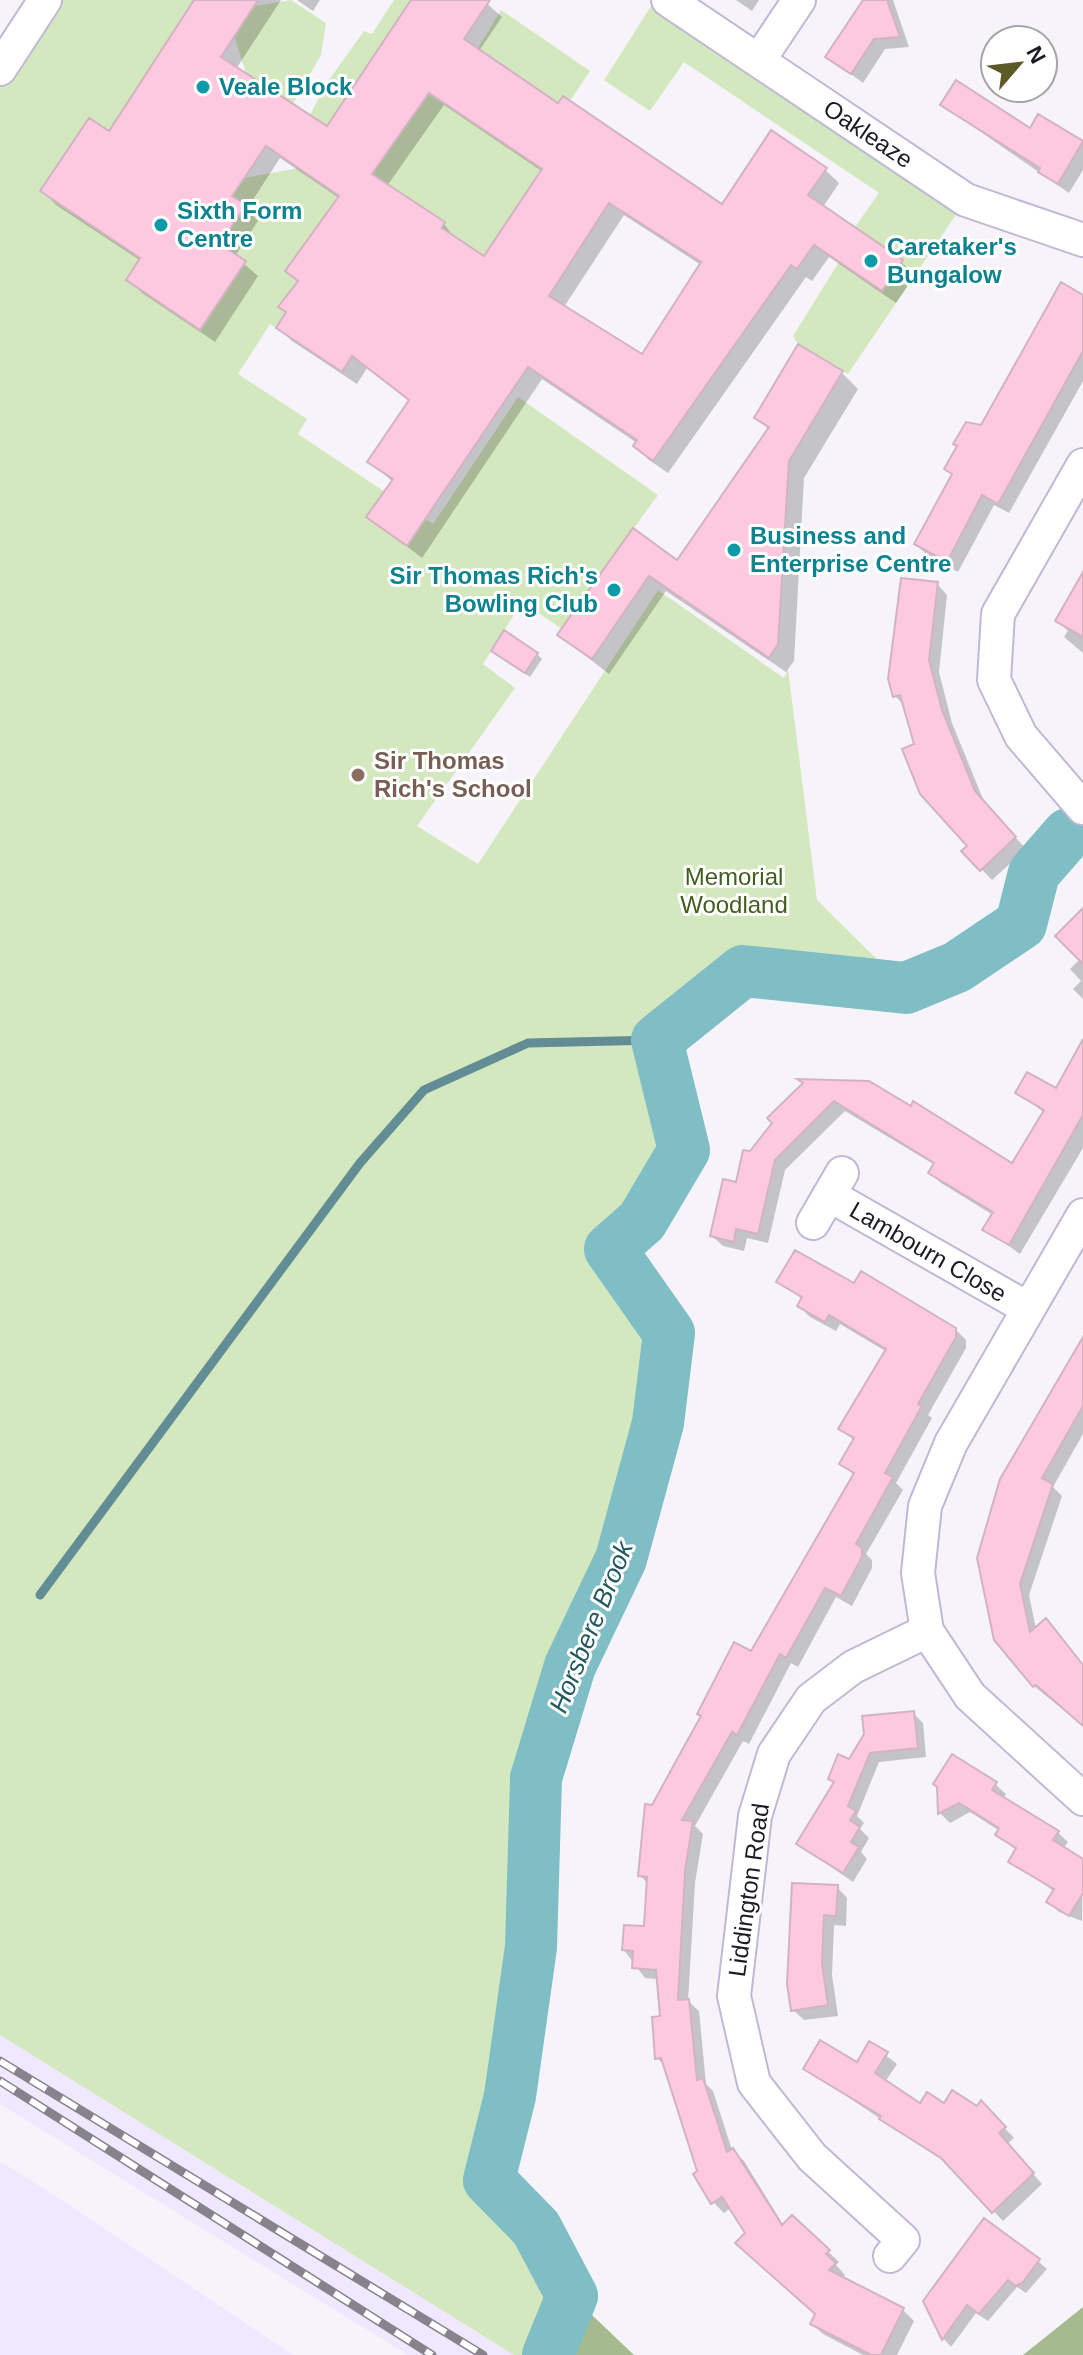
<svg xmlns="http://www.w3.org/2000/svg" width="1083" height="2355" viewBox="0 0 1083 2355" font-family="Helvetica,sans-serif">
  <rect width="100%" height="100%" fill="#f6f4fa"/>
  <path fill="#efe8ff" d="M0 2035 514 2355H408L0 2104Z
    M0 2161 63 2201 293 2355H0Z"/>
  <path fill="#d4e8bf" d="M45 0H194L128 101 245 178 298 168 290 154 326 84 364 31 372 34 394 0H411L299 168 339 196 286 270 298 281 278 307 286 312 276 328 270 324 238 374 307 419 298 434 433 524 518 397 658 495 561 628 522 602 483 664 515 688 417 826 478 864 658 590 784 678 788 669 817 900 906 988 743 971 657 1040 684 1150 642 1221 610 1249 669 1333 658 1423 621 1559 570 1666 536 1778 531 1947 510 2096 489 2180 536 2228 572 2296 548 2355H514L0 2035V69Z
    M291 0 326 23 321 55 293 104 246 73 234 36 255 6Z
    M655 0 966 200 848 374 798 344 793 336 839 262 902 260 855 227 879 193 684 62 650 111 604 80Z
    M501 10 590 71 570 101 558 103 478 48Z
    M429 93 547 162 484 256 442 228 445 222 372 174Z"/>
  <path fill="#a5ba8e" d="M572 2296 634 2355H548Z
    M1083 2307V2355H1023Z"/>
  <path fill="#0003" fill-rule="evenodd" d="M199 0H281L236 69 327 129 415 0H483L502 17 479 51 559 106 722 206 825 170 839 183 823 207 901 262 915 275 896 303 829 257 812 281 806 277 668 473 649 460 635 446 637 443 542 379 422 558 369 517 393 482 370 462 410 401 367 368 357 384 292 341 279 328 287 314 280 307 299 282 339 198 280 158 247 209 258 221 235 256 258 276 215 342 142 293 128 279 141 261 56 205 43 191 109 134ZM444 105 543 172 484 259 456 240 444 224 387 186ZM624 215 701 265 642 357 564 307Z
    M297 0H320L313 11Z
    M736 0H759L752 11Z
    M866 0H893L909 47 885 49 863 83 828 57Z
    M942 105 1030 130 1039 117 1083 144V170L1069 193Z
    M1083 297V381L1009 513 994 505 958 572 927 555 916 544 953 476 947 469Z
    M842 373 858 389 804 478 794 661 786 672 666 591 609 674 559 635 634 531 678 563 769 430 757 417Z
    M1083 577V653L1064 637 1068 631 1058 621Z
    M937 584 947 595 939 672 952 723 985 804 1026 849 992 880 964 851 970 847 917 745 905 706 895 696Z
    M537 654 542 659 530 677 498 655Z
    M1083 912V999L1073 989 1081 981 1070 969 1080 959Z
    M1083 1044V1148L1020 1254 985 1229 993 1215 941 1183 930 1172 935 1165 845 1111 785 1170 768 1243 747 1238 744 1251 723 1246 712 1236 751 1154 804 1084 1013 1166 1045 1113 1017 1093 1057 1091Z
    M779 1281 855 1286 955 1329 966 1340V1348L928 1415 932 1418 896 1483 903 1490 866 1554 872 1560V1568L852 1606 836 1597 798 1667 791 1663 749 1744 743 1741 695 1826 703 1834 695 1883 688 2001 699 2011 706 2084 713 2091 732 2150 744 2161 784 2226 792 2217 839 2262 836 2265 845 2275 842 2279 903 2310 914 2321 897 2355H863L823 2334 812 2324 817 2315 747 2233 731 2208 724 2213 713 2202 665 2066 657 2058 662 2018 658 1979 645 1978 624 1950 646 1928 648 1884 640 1875 653 1807 752 1654 855 1476 842 1464 855 1441 840 1429 887 1352 840 1324 836 1331 810 1317 799 1306 803 1300Z
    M1083 1342V1434L1053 1487 1062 1496 1029 1595 1036 1629 1083 1686V1726L1034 1686 979 1558Z
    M913 1713 923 1723 926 1757 879 1762 857 1816 864 1823 860 1829 869 1838 861 1852 867 1859 853 1882 798 1844 835 1784 831 1779Z
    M995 1784 1006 1794 1003 1799 1057 1832 1068 1842 1063 1849 1083 1861 1082 1921 1059 1912 1049 1902 1055 1892 1011 1861 1017 1851 997 1834 1000 1831 970 1812 950 1823 940 1813 939 1788Z
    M837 1887 847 1898 846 1926 834 1925 832 1975 838 2016 804 2020 793 2010 789 1984Z
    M870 2043 897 2064 885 2082 921 2106 977 2108 981 2103 1014 2138 1007 2144 1042 2184 1003 2221 951 2166 806 2069 857 2064Z
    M1038 2261 1047 2269 1026 2293 1017 2287 988 2321 976 2313 951 2347 943 2338 925 2301Z"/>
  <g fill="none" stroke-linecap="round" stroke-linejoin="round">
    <path stroke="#628d95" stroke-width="9" d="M40 1595 360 1163 424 1090 528 1043 657 1040"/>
    <path stroke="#7fbec5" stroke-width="52" d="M548 2355 572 2296 536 2228 489 2180 510 2096 531 1947 536 1778 570 1666 621 1559 658 1423 669 1333 610 1249 642 1221 684 1150 657 1040 743 971 906 988 957 967 1021 924 1034 873 1068 834"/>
  </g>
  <path fill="#fcc9e0" stroke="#d3b3c1" stroke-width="2" fill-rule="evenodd" d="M194 0H258L221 57 327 126 411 0H490L464 39 558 103 563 96 722 204 771 130 827 168 808 195 903 260 882 291 814 245 797 269 791 265 653 461 633 446 637 440 528 367 407 546 366 517 393 479 367 462 409 400 352 356 342 372 276 328 286 312 278 307 298 281 285 271 339 196 266 146 232 196 246 205 220 244 246 261 200 330 126 280 140 258 40 191 89 118 109 131ZM429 93 542 169 484 256 442 228 445 222 372 174ZM609 203 701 262 642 354 549 296Z
    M863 0H887L900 37 874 39 851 74 825 57Z
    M956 80 1030 128 1038 114 1083 141 1058 184 1038 172 1040 168 940 105Z
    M1061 282 1083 295V351L998 504 982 495 947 562 914 544 952 474 944 469 957 446 953 444 966 422 981 425Z
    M798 344 843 371 789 461 778 644 769 658 649 576 592 659 557 635 633 528 677 560 769 427 754 418Z
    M1083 572V637L1055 621Z
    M901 578 938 582 929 660 942 710 975 791 1016 837 980 871 961 851 967 846 920 794 902 749 914 744 900 695 893 697 888 679Z
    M504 630 538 653 525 673 491 651Z
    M1083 908V964L1055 936Z
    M1083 1039V1115L1009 1245 982 1230 993 1212 928 1173 934 1163 834 1101 775 1160 758 1234 736 1229 734 1242 710 1236 723 1179 736 1182 743 1150 750 1151 772 1123 767 1118 803 1083 797 1079 869 1081 911 1106 913 1101 1012 1163 1044 1110 1015 1093 1027 1072 1056 1088Z
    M795 1250 854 1283 861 1271 956 1328V1337L918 1404 922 1406 885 1473 893 1477 856 1544 862 1548V1557L841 1596 825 1588 786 1658 780 1654 737 1735 732 1732 682 1820 693 1821 685 1871 678 2000 689 1999 697 2080 703 2078 727 2152 733 2148 782 2225 792 2215 830 2250 826 2254 836 2263 829 2270 904 2308 881 2355H871L810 2324 815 2314 735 2243 745 2233 722 2197 711 2204 693 2174 697 2171 661 2058 655 2059 652 2017 660 2016 656 1970 632 1968 633 1951 622 1950 624 1925 644 1926 647 1877 638 1876 645 1804 652 1805 681 1752 701 1716 697 1714 734 1642 751 1651 854 1473 839 1464 854 1438 838 1429 886 1349 829 1315 825 1322 797 1306 802 1297 776 1282Z
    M1083 1337V1406L1042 1478 1053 1484 1020 1584 1030 1632 1046 1618 1083 1665V1726L1036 1685 1033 1687 994 1640 977 1558 1000 1479Z
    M914 1711 918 1748 870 1753 848 1806 856 1811 850 1820 860 1827 851 1842 859 1847 843 1873 796 1844 834 1782 828 1779 838 1754 849 1759 864 1734 862 1716Z
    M952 1754 997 1782 992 1790 1059 1831 1053 1840 1083 1859V1893L1069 1916 1046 1902 1054 1889 1008 1862 1016 1848 995 1835 999 1828 959 1803 938 1814 937 1787 933 1784Z
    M792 1883 838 1885 836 1916 824 1915 822 1963 828 2005 791 2011 787 1984Z
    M820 2040 857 2062 869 2041 888 2052 875 2073 920 2103 927 2092 944 2103 952 2090 977 2106 981 2100 1006 2127 999 2133 1034 2173 992 2213 941 2158 879 2119 881 2116 803 2069Z
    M984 2218 1040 2259 1023 2282 1016 2286 1008 2280 979 2314 967 2305 942 2340 923 2301Z"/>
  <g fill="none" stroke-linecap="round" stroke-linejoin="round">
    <g stroke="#c0b8d5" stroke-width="36">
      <path id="street" d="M668 0 966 200 1083 240
        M759 60 799 0
        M0 69 45 0
        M1083 465 998 614 994 680 1021 736 1083 808
        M829 1195 1027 1308
        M813 1223 842 1173
        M927 1631 970 1696 1083 1799
        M890 2256 903 2240 812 2157 754 2083 734 1996 755 1816 774 1754 811 1699 853 1667 927 1631 918 1573 925 1506 951 1443 1083 1215"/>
    </g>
    <use href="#street" stroke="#fff" stroke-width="32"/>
    <g stroke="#86838c" stroke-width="9">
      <path id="rail" d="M0 2061 483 2355
        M0 2081 432 2355"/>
    </g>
    <use href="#rail" stroke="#fff" stroke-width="6" stroke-dasharray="18" stroke-linecap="butt"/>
  </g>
  <g fill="#0f9aa8" stroke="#fff" stroke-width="3">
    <circle cx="203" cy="87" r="8"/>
    <circle cx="161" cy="225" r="8"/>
    <circle cx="871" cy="261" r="8"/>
    <circle cx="734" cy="550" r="8"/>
    <circle cx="614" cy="590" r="8"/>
  </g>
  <circle fill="#8d6e63" stroke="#fff" stroke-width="3" cx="358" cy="775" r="8"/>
  <g text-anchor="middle" stroke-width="6" stroke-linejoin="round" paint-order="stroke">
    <g font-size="24" font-weight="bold" fill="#0d838f" stroke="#fff" text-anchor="start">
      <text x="219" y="95">Veale Block</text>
      <text x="177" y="219">Sixth Form<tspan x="177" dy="28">Centre</tspan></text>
      <text x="887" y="255">Caretaker's<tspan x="887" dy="28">Bungalow</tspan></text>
      <text x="750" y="544">Business and<tspan x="750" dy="28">Enterprise Centre</tspan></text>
      <text x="598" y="584" text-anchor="end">Sir Thomas Rich's<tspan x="598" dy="28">Bowling Club</tspan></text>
    </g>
    <g font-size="24" fill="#1e1b26" stroke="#fff">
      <text transform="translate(868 134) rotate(34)" y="8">Oakleaze</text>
      <text transform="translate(928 1252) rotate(30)" y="8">Lambourn Close</text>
      <text transform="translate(749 1890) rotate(-82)" y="8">Liddington Road</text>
    </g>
    <g font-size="24" font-weight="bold" fill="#785e54" stroke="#fff" text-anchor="start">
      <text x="374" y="769">Sir Thomas<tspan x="374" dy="28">Rich's School</tspan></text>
    </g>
    <g font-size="24" fill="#435e1f" stroke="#fff">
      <text x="734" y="885">Memorial<tspan x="734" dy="28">Woodland</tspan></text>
    </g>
    <g font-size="26" font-style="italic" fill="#22585e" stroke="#fff">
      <text transform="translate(591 1627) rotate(-68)" y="9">Horsbere Brook</text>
    </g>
  </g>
  <g transform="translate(1019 64) rotate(62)"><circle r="38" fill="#ffffff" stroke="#a5a4a8" stroke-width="2"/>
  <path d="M0-6L14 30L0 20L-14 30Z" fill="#5c5b28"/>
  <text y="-12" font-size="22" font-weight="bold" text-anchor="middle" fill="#1e1b26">N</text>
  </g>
</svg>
